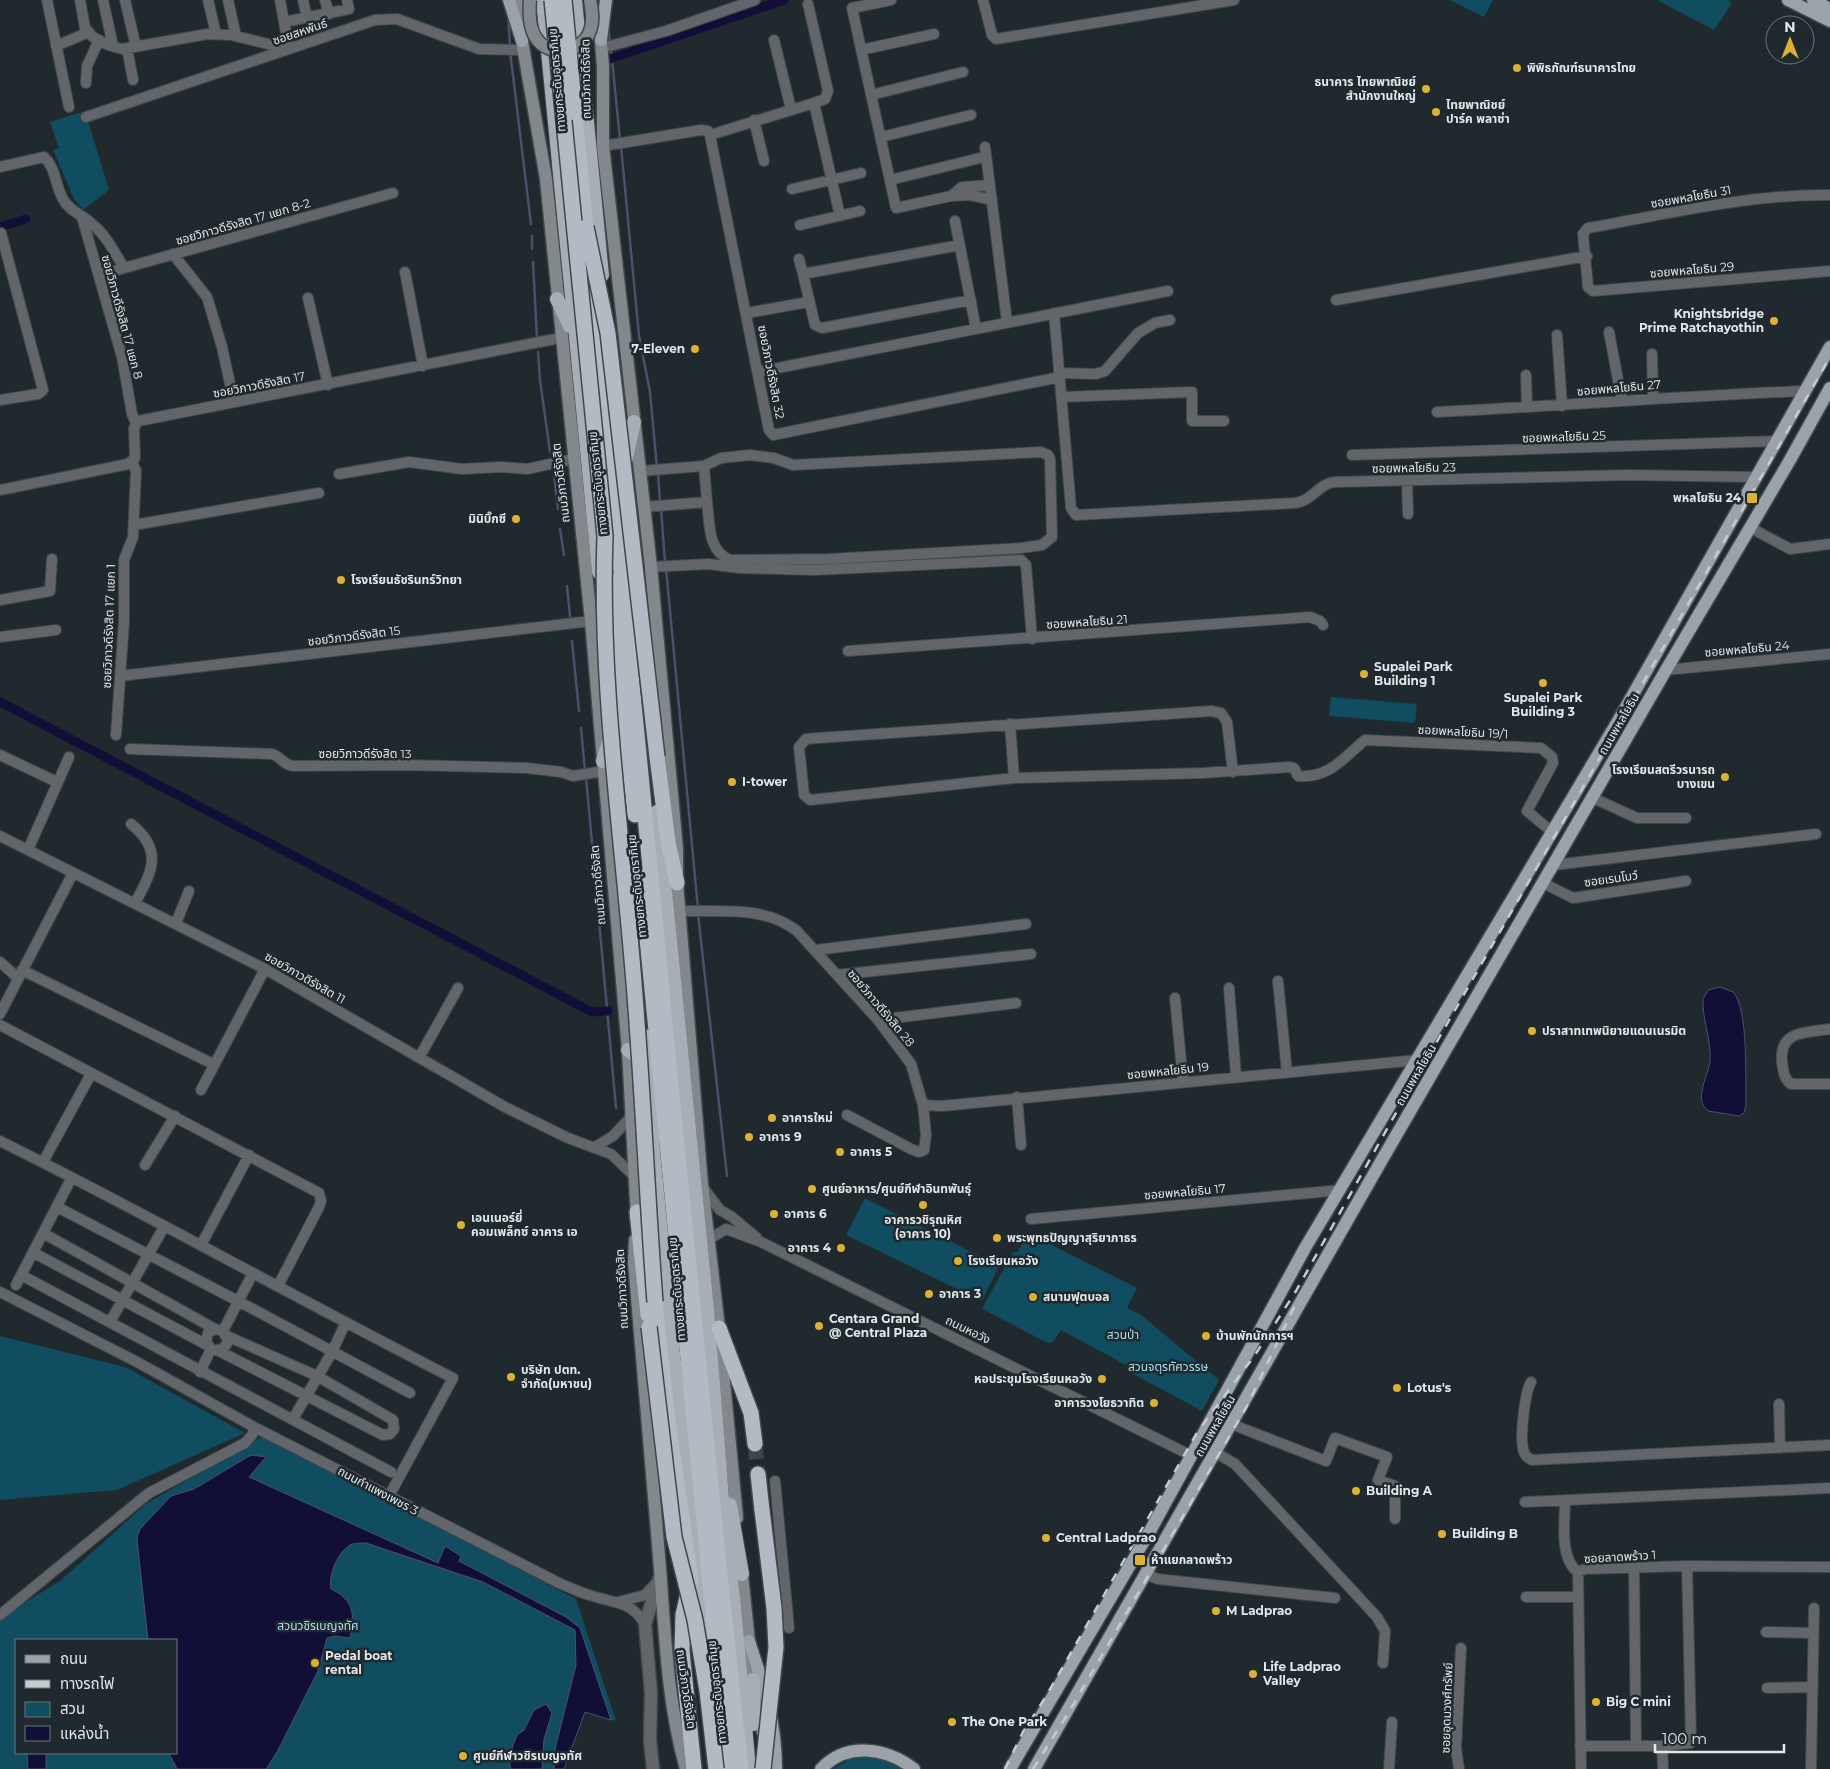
<svg xmlns="http://www.w3.org/2000/svg" width="1830" height="1769" viewBox="0 0 1830 1769" font-family="Montserrat,'Noto Sans Thai',sans-serif">
  <rect width="100%" height="100%" fill="#202a2e"/>
  <path fill="#104d60" fill-rule="evenodd" d="M1450 0H1493L1484 17Z
    M1657 0H1727L1732 3 1714 30Z
    M85 111 109 190 83 210 74 199 53 150 59 148 50 122Z
    M1331 697 1417 704 1415 723 1329 716Z
    M865 1198 999 1266 982 1301 846 1235Z
    M1028 1233 1137 1288 1127 1308 1141 1315 1219 1380 1202 1411 1133 1374 1135 1370 1061 1330 1053 1342 1048 1343 982 1309 1013 1252H1018Z
    M0 1336 125 1367 245 1433 117 1490 0 1500Z
    M263 1436 576 1599 616 1721 585 1712 564 1769H0V1618L60 1581 146 1504ZM16 1640H176V1753H16Z
    M884 1756 904 1769H833L854 1757Z"/>
  <path fill="#110e38" stroke="#4f4f6d" d="M1720 987 1733 992C1749 1009 1745 1080 1746 1105L1744 1113 1739 1116 1708 1111C1693 1099 1708 1077 1710 1062 1712 1041 1702 1020 1703 999L1708 990Z
    M251 1455 266 1457 249 1477 438 1563 445 1546 461 1556 459 1561 566 1617 580 1628 611 1720 585 1712 564 1769H554L555 1749 576 1665 575 1630 483 1582 366 1543C361 1543 354 1543 350 1545 337 1553 328 1576 331 1589 354 1600 355 1614 350 1638L335 1636 327 1638 318 1671 277 1752 266 1769H177L169 1753H176V1640H148L138 1549 137 1537 140 1529 171 1496 194 1489Z
    M546 1704 552 1713 544 1739 542 1769H511L509 1760 512 1748 517 1735 524 1730 534 1710Z
    M27 1753H46V1769H28Z"/>
  <g fill="none" stroke-linecap="round" stroke-linejoin="round">
    <path stroke="#4f4f6d" stroke-width="2.5" d="M508 14 510 46
      M608 26 610 43
      M611 49 620 140
      M510 51 531 224
      M621 146 639 336 650 392 657 468
      M532 236V249
      M533 262 537 338
      M538 352 540 380 550 452
      M658 473 660 503
      M554 475 558 509
      M661 508 665 563
      M560 529 564 555
      M666 568 698 909
      M567 586 570 616
      M572 641 579 711
      M581 728 585 771
      M586 777 616 1108
      M698 914 727 1176"/>
    <path stroke="#110e38" stroke-width="9" d="M601 62 784 0
      M0 227 26 219
      M0 702 592 1012 608 1011"/>
    <path stroke="#3d464a" stroke-width="15" stroke-dasharray="15 8" stroke-linecap="butt" d="M755 1444 758 1474"/>
    <g stroke="#3f484c" stroke-width="12">
      <path id="minor" d="M47 0 69 107
        M80 0 85 28 93 37 108 45 122 49 208 34 231 35 289 49 280 0
        M103 0 113 46
        M125 0 136 47
        M208 0 216 34
        M228 0 236 36
        M303 0 307 18
        M325 0 329 14
        M891 0 852 8 896 208 951 196
        M983 0 992 35 996 39 1234 0
        M808 4 828 91 825 99 814 103
        M284 22 349 9 347 0
        M774 40 791 109
        M56 46 89 32
        M127 48 133 80
        M602 48 666 31 755 0
        M861 50 934 34
        M86 83 87 66 99 40
        M871 95 963 72
        M86 117 375 20 397 19 408 23 479 49 524 50
        M754 120 764 161
        M710 135 814 103 840 216
        M881 137 971 115
        M603 146 701 130 708 131 710 135 769 430 773 435 1060 377
        M985 147 1007 322
        M0 167 44 157C56 168 55 185 63 199 69 211 83 215 92 224 106 235 115 253 124 268
        M890 180 980 158
        M990 185 962 187 951 196 970 195 992 200
        M792 189 861 173
        M1830 195C1749 194 1668 214 1588 228L1583 234 1588 287 1593 291 1830 271
        M82 217 122 357 132 414 136 423
        M955 221 976 329
        M800 225 860 211
        M960 245 803 274 815 325 822 328 971 300
        M173 254 207 297 222 347 234 402
        M799 259 803 274
        M405 272 423 366
        M99 275 393 193
        M308 298 328 385
        M1336 300 1587 256
        M747 313 808 302
        M1054 313 1071 508 1076 515 1295 503C1313 501 1318 483 1336 482L1629 475 1755 477
        M1609 332 1622 401
        M1557 335 1562 406
        M1652 354 1653 398
        M758 372 1168 291
        M1060 373 1096 374 1105 371 1138 333 1155 323 1170 320
        M1526 375 1527 407
        M1062 397 1192 392V421H1224
        M0 400 38 394 43 390 1 233
        M1437 412C1559 406 1681 396 1804 391
        M1352 455 1777 441
        M640 471 704 466
        M339 474 409 462 462 469 501 467 527 469 573 459
        M1407 481 1408 514
        M0 490 128 464 135 458 134 428 138 421 560 338
        M644 507 707 502 704 466 721 458 750 455 774 458 793 465 1041 452 1048 455 1050 459 1052 537 1042 545 1021 548 830 559 730 560C707 550 710 524 707 502
        M134 525 319 493
        M1751 528 1790 549 1830 544
        M651 567 708 564 740 568 814 570 1021 560 1026 565 1032 639
        M0 600 50 591 52 559
        M0 637 56 630
        M848 651 1310 617 1320 621 1323 625
        M1666 670 1830 654
        M120 676 591 621
        M1010 724 1014 778
        M116 735 124 621V560L133 537 136 471 132 462
        M130 749 272 754C282 757 283 765 293 766L406 765 527 768 561 772 573 776 604 771
        M0 755 57 782
        M1233 772 1227 722 1221 713 1211 711 818 738 806 739 799 747 804 795 810 800 1014 778 1203 773 1290 767 1294 768 1298 776C1330 778 1342 759 1365 740L1541 748 1552 757 1553 763 1527 811 1552 832
        M1593 798 1637 818H1686
        M131 824C164 850 152 872 135 903
        M0 836 265 969 505 1107 568 1138 611 1154 635 1177
        M28 850 69 757
        M1554 865 1816 834
        M1543 883 1573 898 1686 881
        M680 911C719 912 764 905 797 931L878 1020 911 1064 923 1105 926 1135 924 1150 919 1152 911 1149 847 1115
        M176 923 189 891
        M816 950 1026 924
        M0 962 18 978
        M22 970 213 1064
        M837 975 1031 954
        M1278 981 1287 1073
        M1229 988 1236 1076
        M1175 998 1183 1082
        M0 1014 73 873
        M878 1020 1016 1003
        M0 1025 319 1193 321 1201 319 1207 278 1286
        M1830 1029C1806 1033 1779 1030 1782 1062 1783 1070 1784 1079 1791 1084H1830
        M420 1056 458 988
        M201 1090 265 969
        M1017 1097 1021 1145
        M923 1105 942 1106 1417 1060
        M0 1141C153 1217 301 1301 453 1378L389 1496
        M595 1147 613 1136 631 1117
        M43 1162 91 1074
        M145 1165 175 1116
        M704 1189 720 1210 732 1217 757 1238
        M57 1207 238 1301 410 1393
        M1031 1219 1341 1190
        M43 1233 215 1329 223 1331 228 1341C225 1349 219 1352 211 1349L206 1342 208 1333 215 1329
        M708 1240 726 1229 761 1242 1190 1455
        M201 1245 249 1155
        M34 1253 207 1345
        M21 1275 391 1472
        M16 1285 71 1179
        M0 1292 139 1363 254 1427 559 1583C571 1588 583 1594 596 1597 619 1604 631 1602 645 1624
        M110 1322 164 1227
        M223 1331 253 1273
        M219 1351 383 1435 390 1434 394 1429 393 1420 317 1376 227 1336
        M200 1372 211 1349
        M1531 1382C1525 1392 1519 1440 1524 1452 1525 1456 1528 1458 1532 1460L1830 1445
        M1779 1404 1780 1448
        M293 1419 332 1352 345 1324
        M1231 1424 1326 1461 1335 1438 1387 1457 1378 1480 1395 1486V1519
        M1215 1452 1235 1464 1377 1617 1385 1631 1383 1663
        M775 1481 789 1628
        M1565 1501C1565 1522 1559 1558 1578 1572
        M1525 1502 1830 1488
        M1634 1568 1636 1746
        M1145 1574 1158 1579 1335 1598
        M1526 1597H1577
        M618 1602 645 1595 656 1583
        M0 1615 149 1493 245 1443 252 1435 254 1427
        M1766 1632 1813 1633
        M1767 1688 1813 1687
        M1580 1746H1662L1690 1743 1691 1739 1687 1566
        M1662 1746 1663 1769
        M1389 1769 1392 1722
        M1459 1769 1456 1748 1461 1648
        M1581 1769 1578 1572 1585 1569 1687 1566 1830 1567
        M1811 1769 1814 1608"/>
    </g>
    <g stroke="#3f484c" stroke-width="15">
      <path id="tertiary" d="M653 1769 650 1740 651 1693 645 1624 659 1579"/>
    </g>
    <g stroke="#3f484c" stroke-width="15">
      <path id="secondary" d="M521 0 522 41 546 179 591 621 628 1050 637 1220
        M600 30 603 67V146L651 567 677 849V883L702 1184 719 1328 737 1518
        M635 1240 634 1262C642 1360 651 1458 659 1556 665 1627 666 1699 686 1769
        M741 1565 753 1680 763 1733"/>
    </g>
    <g stroke="#3f484c" stroke-width="15">
      <path id="primary" d="M509 0 522 41
        M1788 0 1830 21
        M1813 0 1830 9
        M601 40 606 0
        M749 1641C764 1687 776 1720 776 1769
        M821 1769C847 1741 887 1748 914 1769
        M1010 1769 1150 1531 1305 1248 1618 721 1830 347
        M1034 1769 1383 1158 1666 670 1790 460 1830 388"/>
    </g>
    <g stroke="#3f484c" stroke-width="16">
      <path id="trunk" d="M543 0 599 572
        M575 0 602 275
        M557 299 570 326
        M625 462 634 422
        M603 761 611 736
        M657 812 707 1311 725 1536 733 1598 749 1769
        M645 1036 653 1152 673 1355 708 1659
        M628 1050 647 1063
        M730 1505 742 1574
        M753 1680V1724"/>
    </g>
    <g stroke="#3f484c" stroke-width="18">
      <path id="motorway" d="M575 113 587 240
        M591 281C644 776 686 1273 741 1769
        M610 581 635 815
        M657 757 668 842 677 883
        M641 877 728 1769
        M637 1212 648 1315
        M655 1302 667 1413 691 1580 683 1615 682 1651 694 1769
        M719 1328 751 1413 755 1444
        M758 1474 762 1510"/>
    </g>
    <use href="#minor" stroke="#626569" stroke-width="10"/>
    <use href="#tertiary" stroke="#626569" stroke-width="12"/>
    <use href="#secondary" stroke="#83888d" stroke-width="12"/>
    <use href="#primary" stroke="#9ca2aa" stroke-width="12"/>
    <use href="#trunk" stroke="#a8aeb6" stroke-width="14"/>
    <use href="#motorway" stroke="#b3bac3" stroke-width="15"/>
    <path stroke="#c5cbcf" stroke-width="2.5" stroke-dasharray="9 9" stroke-linecap="butt" d="M1005 1769 1023 1732 1045 1698 1198 1431 1255 1355 1296 1291 1401 1104 1830 357
      M1033 1769 1069 1712 1247 1406 1298 1299"/>
    <g stroke="#3f484c" stroke-width="15" stroke-linecap="butt">
      <path id="secondary-bridge" d="M530 0C529 12 529 28 536 38 549 58 582 53 590 31 594 21 592 10 590 0"/>
    </g>
    <g stroke="#3f484c" stroke-width="18" stroke-linecap="butt">
      <path id="motorway-bridge" d="M552 0 605 536C600 674 619 811 631 948 642 1066 646 1184 655 1302
        M564 0 575 113
        M586 227 608 333 657 757
        M649 1327 674 1537 695 1620 707 1691 716 1769
        M762 1510 774 1608 776 1647 763 1769"/>
    </g>
    <use href="#secondary-bridge" stroke="#83888d" stroke-width="12"/>
    <use href="#motorway-bridge" stroke="#b3bac3" stroke-width="15"/>
  </g>
  <g fill="#ddb133" stroke="#202a2e" stroke-width="2">
    <circle cx="1517" cy="68" r="5"/>
    <circle cx="1426" cy="89" r="5"/>
    <circle cx="1436" cy="112" r="5"/>
    <circle cx="1774" cy="321" r="5"/>
    <circle cx="695" cy="349" r="5"/>
    <rect x="1746" y="492" width="12" height="12" rx="2.5"/>
    <circle cx="516" cy="519" r="5"/>
    <circle cx="341" cy="580" r="5"/>
    <circle cx="1364" cy="674" r="5"/>
    <circle cx="1543" cy="683" r="5"/>
    <circle cx="1725" cy="777" r="5"/>
    <circle cx="732" cy="782" r="5"/>
    <circle cx="1532" cy="1031" r="5"/>
    <circle cx="772" cy="1118" r="5"/>
    <circle cx="749" cy="1137" r="5"/>
    <circle cx="840" cy="1152" r="5"/>
    <circle cx="812" cy="1189" r="5"/>
    <circle cx="923" cy="1205" r="5"/>
    <circle cx="774" cy="1214" r="5"/>
    <circle cx="461" cy="1225" r="5"/>
    <circle cx="997" cy="1238" r="5"/>
    <circle cx="841" cy="1248" r="5"/>
    <circle cx="958" cy="1261" r="5"/>
    <circle cx="929" cy="1294" r="5"/>
    <circle cx="1033" cy="1297" r="5"/>
    <circle cx="819" cy="1326" r="5"/>
    <circle cx="1206" cy="1336" r="5"/>
    <circle cx="511" cy="1377" r="5"/>
    <circle cx="1102" cy="1379" r="5"/>
    <circle cx="1397" cy="1388" r="5"/>
    <circle cx="1154" cy="1403" r="5"/>
    <circle cx="1356" cy="1491" r="5"/>
    <circle cx="1442" cy="1534" r="5"/>
    <circle cx="1046" cy="1538" r="5"/>
    <rect x="1134" y="1554" width="12" height="12" rx="2.5"/>
    <circle cx="1216" cy="1611" r="5"/>
    <circle cx="315" cy="1663" r="5"/>
    <circle cx="1253" cy="1674" r="5"/>
    <circle cx="1596" cy="1702" r="5"/>
    <circle cx="952" cy="1722" r="5"/>
    <circle cx="463" cy="1756" r="5"/>
  </g>
  <g text-anchor="middle" stroke-width="5" stroke-linejoin="round" paint-order="stroke">
    <g font-size="12" fill="#e1e7ea" stroke="#202a2e">
      <text transform="translate(300 32) rotate(-19)" y="4">ซอยสหพันธ์</text>
      <text transform="translate(586 79) rotate(-91)" y="4">ถนนวิภาวดีรังสิต</text>
      <text transform="translate(557 80) rotate(-95)" y="4">ทางยกระดับอุตราภิมุข</text>
      <text transform="translate(1691 197) rotate(-10)" y="4">ซอยพหลโยธิน 31</text>
      <text transform="translate(243 222) rotate(-16)" y="4">ซอยวิภาวดีรังสิต 17 แยก 8-2</text>
      <text transform="translate(1692 270) rotate(-5)" y="4">ซอยพหลโยธิน 29</text>
      <text transform="translate(122 317) rotate(75)" y="4">ซอยวิภาวดีรังสิต 17 แยก 8</text>
      <text transform="translate(771 372) rotate(79)" y="4">ซอยวิภาวดีรังสิต 32</text>
      <text transform="translate(259 385) rotate(-11)" y="4">ซอยวิภาวดีรังสิต 17</text>
      <text transform="translate(1619 388) rotate(-5)" y="4">ซอยพหลโยธิน 27</text>
      <text transform="translate(1564 437) rotate(-2)" y="4">ซอยพหลโยธิน 25</text>
      <text transform="translate(1414 468) rotate(-1)" y="4">ซอยพหลโยธิน 23</text>
      <text transform="translate(561 483) rotate(-97)" y="4">ถนนวิภาวดีรังสิต</text>
      <text transform="translate(598 483) rotate(-96)" y="4">ทางยกระดับอุตราภิมุข</text>
      <text transform="translate(1087 622) rotate(-4)" y="4">ซอยพหลโยธิน 21</text>
      <text transform="translate(109 626) rotate(-88)" y="4">ซอยวิภาวดีรังสิต 17 แยก 1</text>
      <text transform="translate(354 636) rotate(-7)" y="4">ซอยวิภาวดีรังสิต 15</text>
      <text transform="translate(1747 649) rotate(-5)" y="4">ซอยพหลโยธิน 24</text>
      <text transform="translate(1619 724) rotate(-60)" y="4">ถนนพหลโยธิน</text>
      <text transform="translate(1463 732) rotate(3)" y="4">ซอยพหลโยธิน 19/1</text>
      <text x="365" y="758">ซอยวิภาวดีรังสิต 13</text>
      <text transform="translate(1611 879) rotate(-8)" y="4">ซอยเรนโบว์</text>
      <text transform="translate(598 885) rotate(-95)" y="4">ถนนวิภาวดีรังสิต</text>
      <text transform="translate(637 886) rotate(-96)" y="4">ทางยกระดับอุตราภิมุข</text>
      <text transform="translate(305 978) rotate(30)" y="4">ซอยวิภาวดีรังสิต 11</text>
      <text transform="translate(881 1008) rotate(50)" y="4">ซอยวิภาวดีรังสิต 28</text>
      <text transform="translate(1168 1071) rotate(-6)" y="4">ซอยพหลโยธิน 19</text>
      <text transform="translate(1416 1075) rotate(-60)" y="4">ถนนพหลโยธิน</text>
      <text transform="translate(1185 1192) rotate(-5)" y="4">ซอยพหลโยธิน 17</text>
      <text transform="translate(622 1289) rotate(-93)" y="4">ถนนวิภาวดีรังสิต</text>
      <text transform="translate(677 1289) rotate(-95)" y="4">ทางยกระดับอุตราภิมุข</text>
      <text transform="translate(968 1330) rotate(26)" y="4">ถนนหอวัง</text>
      <text transform="translate(1215 1426) rotate(-60)" y="4">ถนนพหลโยธิน</text>
      <text transform="translate(378 1491) rotate(28)" y="4">ถนนกำแพงเพชร 3</text>
      <text transform="translate(1620 1557) rotate(-3)" y="4">ซอยลาดพร้าว 1</text>
      <text transform="translate(686 1689) rotate(82)" y="4">ถนนวิภาวดีรังสิต</text>
      <text transform="translate(717 1692) rotate(-96)" y="4">ทางยกระดับอุตราภิมุข</text>
      <text transform="translate(1447 1708) rotate(-88)" y="4">ซอยอุดมวงศ์ทรัพย์</text>
    </g>
    <g font-size="12" font-weight="bold" fill="#e1e7ea" stroke="#202a2e" text-anchor="start">
      <text x="1527" y="72">พิพิธภัณฑ์ธนาคารไทย</text>
      <text x="1416" y="86" text-anchor="end">ธนาคาร ไทยพาณิชย์<tspan x="1416" dy="14">สำนักงานใหญ่</tspan></text>
      <text x="1446" y="109">ไทยพาณิชย์<tspan x="1446" dy="14">ปาร์ค พลาซ่า</tspan></text>
      <text x="1764" y="318" text-anchor="end">Knightsbridge<tspan x="1764" dy="14">Prime Ratchayothin</tspan></text>
      <text x="685" y="353" text-anchor="end">7-Eleven</text>
      <text x="1741" y="502" text-anchor="end">พหลโยธิน 24</text>
      <text x="506" y="523" text-anchor="end">มินิบิ๊กซี</text>
      <text x="351" y="584">โรงเรียนธัชรินทร์วิทยา</text>
      <text x="1374" y="671">Supalei Park<tspan x="1374" dy="14">Building 1</tspan></text>
      <text x="1543" y="702" text-anchor="middle">Supalei Park<tspan x="1543" dy="14">Building 3</tspan></text>
      <text x="1715" y="774" text-anchor="end">โรงเรียนสตรีวรนารถ<tspan x="1715" dy="14">บางเขน</tspan></text>
      <text x="742" y="786">I-tower</text>
      <text x="1542" y="1035">ปราสาทเทพนิยายแดนเนรมิต</text>
      <text x="782" y="1122">อาคารใหม่</text>
      <text x="759" y="1141">อาคาร 9</text>
      <text x="850" y="1156">อาคาร 5</text>
      <text x="822" y="1193">ศูนย์อาหาร/ศูนย์กีฬาอินทพันธุ์</text>
      <text x="784" y="1218">อาคาร 6</text>
      <text x="471" y="1222">เอนเนอร์ยี่<tspan x="471" dy="14">คอมเพล็กซ์ อาคาร เอ</tspan></text>
      <text x="923" y="1224" text-anchor="middle">อาคารวชิรุณหิศ<tspan x="923" dy="14">(อาคาร 10)</tspan></text>
      <text x="1007" y="1242">พระพุทธปัญญาสุริยาภาธร</text>
      <text x="831" y="1252" text-anchor="end">อาคาร 4</text>
      <text x="968" y="1265">โรงเรียนหอวัง</text>
      <text x="939" y="1298">อาคาร 3</text>
      <text x="1043" y="1301">สนามฟุตบอล</text>
      <text x="829" y="1323">Centara Grand<tspan x="829" dy="14">@ Central Plaza</tspan></text>
      <text x="1216" y="1340">บ้านพักนักการฯ</text>
      <text x="521" y="1374">บริษัท ปตท.<tspan x="521" dy="14">จำกัด(มหาชน)</tspan></text>
      <text x="1092" y="1383" text-anchor="end">หอประชุมโรงเรียนหอวัง</text>
      <text x="1407" y="1392">Lotus's</text>
      <text x="1144" y="1407" text-anchor="end">อาคารวงโยธวาทิต</text>
      <text x="1366" y="1495">Building A</text>
      <text x="1452" y="1538">Building B</text>
      <text x="1056" y="1542">Central Ladprao</text>
      <text x="1151" y="1564">ห้าแยกลาดพร้าว</text>
      <text x="1226" y="1615">M Ladprao</text>
      <text x="325" y="1660">Pedal boat<tspan x="325" dy="14">rental</tspan></text>
      <text x="1263" y="1671">Life Ladprao<tspan x="1263" dy="14">Valley</tspan></text>
      <text x="1606" y="1706">Big C mini</text>
      <text x="962" y="1726">The One Park</text>
      <text x="473" y="1760">ศูนย์กีฬาวชิรเบญจทัศ</text>
    </g>
    <g font-size="12" fill="#a7dff6" stroke="#202a2e">
      <text x="1123" y="1339">สวนป่า</text>
      <text x="1168" y="1371">สวนจตุรทัศวรรษ</text>
      <text x="318" y="1630">สวนวชิรเบญจทัศ</text>
    </g>
  </g>
  <rect x="15" y="1639" width="162" height="115" fill="#202a2e" stroke="#6d7679"/>
  <rect x="25" y="1655" width="25" height="8" fill="#9ca2aa" stroke="#6d7679"/>
  <text x="60" y="1664" font-size="15" fill="#e1e7ea">ถนน</text>
  <rect x="25" y="1680" width="25" height="8" fill="#c5cbcf" stroke="#6d7679"/>
  <text x="60" y="1689" font-size="15" fill="#e1e7ea">ทางรถไฟ</text>
  <rect x="25" y="1702" width="25" height="15" fill="#104d60" stroke="#6d7679"/>
  <text x="60" y="1714" font-size="15" fill="#e1e7ea">สวน</text>
  <rect x="25" y="1726" width="25" height="15" fill="#110e38" stroke="#6d7679"/>
  <text x="60" y="1739" font-size="15" fill="#e1e7ea">แหล่งน้ำ</text>
  <g transform="translate(1790 40)"><circle r="24" fill="#202a2e" stroke="#6d7679"/>
  <path d="M0-4L9 19L0 12L-9 19Z" fill="#ddb133"/>
  <text y="-8" font-size="14" font-weight="bold" text-anchor="middle" fill="#e1e7ea">N</text>
  </g>
  <path d="M1655 1744v8h129v-8" fill="none" stroke="#e1e7ea" stroke-width="2.5"/>
  <text x="1662" y="1744" font-size="15" fill="#e1e7ea" stroke="#202a2e" stroke-width="4" paint-order="stroke">100 m</text>
</svg>
